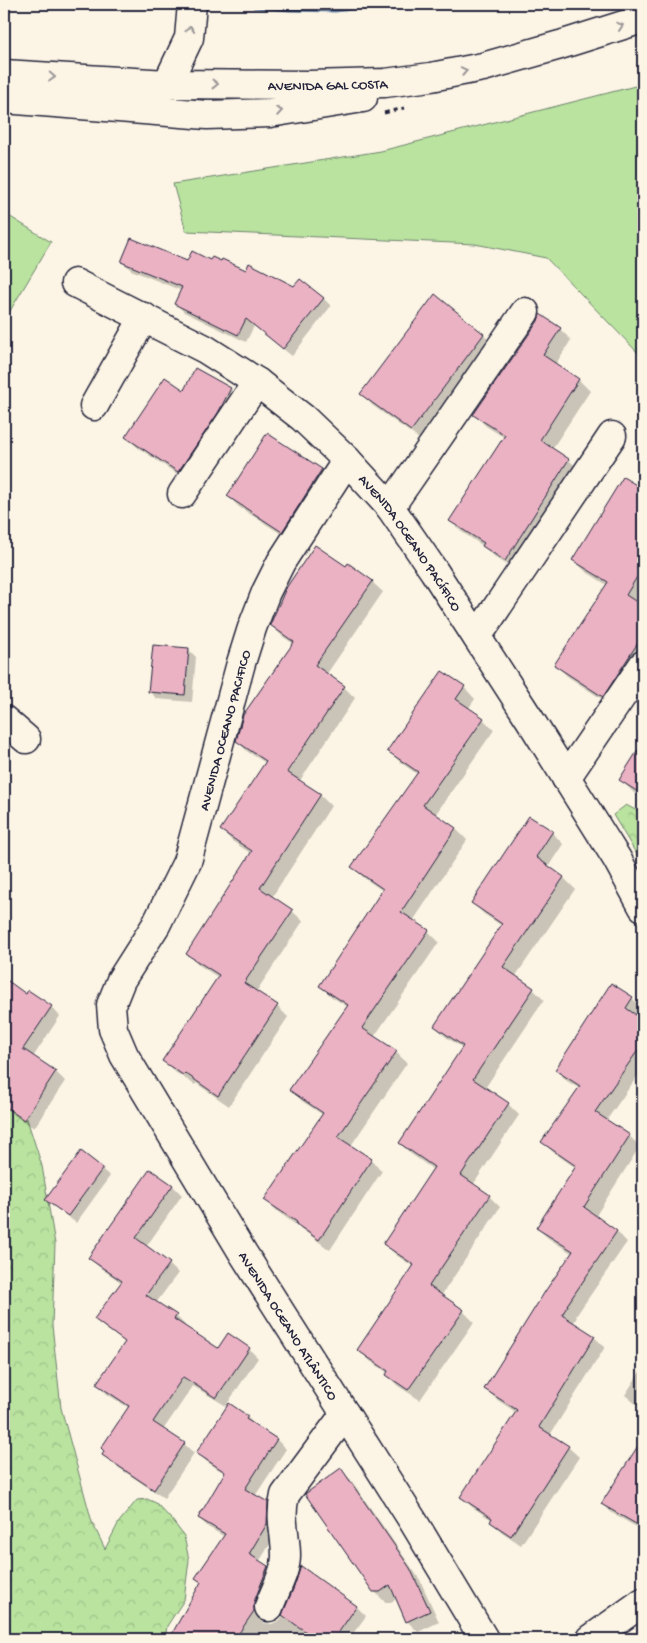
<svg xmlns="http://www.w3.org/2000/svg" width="647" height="1643" viewBox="0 0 647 1643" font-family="'Gochi Hand',sans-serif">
  <defs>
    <pattern id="forest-crowns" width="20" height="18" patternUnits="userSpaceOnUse" patternTransform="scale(1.25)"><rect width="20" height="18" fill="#b9e39f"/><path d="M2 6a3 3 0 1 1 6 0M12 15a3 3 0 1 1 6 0" fill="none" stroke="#9fc28a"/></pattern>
  </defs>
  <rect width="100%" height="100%" fill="#fcf5e5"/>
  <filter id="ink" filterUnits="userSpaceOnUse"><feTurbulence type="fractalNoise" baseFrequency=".02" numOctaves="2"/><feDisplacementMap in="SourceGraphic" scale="10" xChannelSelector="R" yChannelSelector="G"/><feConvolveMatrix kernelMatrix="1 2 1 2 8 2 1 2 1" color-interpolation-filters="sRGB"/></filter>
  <g filter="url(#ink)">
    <path fill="#b9e39f" stroke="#6e826d" d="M643 84V358L546 258 475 244 186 231 173 184 381 151Z
      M4 213 51 242 4 321Z"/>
    <path fill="url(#forest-crowns)" stroke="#6e826d" d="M626 805 643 814V865L613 815Z
      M4 1068 13 1085 26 1116 42 1166 55 1244 52 1325 61 1408 92 1522 105 1549 119 1522 137 1500 147 1499 156 1503 172 1520 184 1536 189 1560 184 1600 167 1626 165 1639H4Z"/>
    <path fill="#0003" d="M123 262H211L295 287 323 298 331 306 292 356 254 326 246 342 184 312 176 304 182 291 131 270Z
      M435 296 484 335 495 347 422 441 372 405 361 393Z
      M560 329 571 340 555 365 579 380 590 391 552 449 569 460 580 471 516 571 495 557 483 546 462 532 451 521 505 438 486 426 475 415Z
      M230 389 241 399 189 482 137 447 127 437 184 391Z
      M321 470 332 481 294 542 239 507 228 496Z
      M623 479 643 491V596L638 604 643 608V662L614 707 567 676 556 665 607 585 585 571 574 560Z
      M346 568 372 582 383 592 326 675 344 687 355 698 299 782 320 795 331 806 272 897 292 911 303 921 256 992 277 1006 288 1017 229 1106 196 1083 195 1085 175 1072 164 1061 219 978 199 965 188 954 252 854 232 841 222 830 266 763 248 752 237 741 294 644 282 636 271 625Z
      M189 650 196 657 192 702 157 699 149 691Z
      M443 673 464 687 475 699 468 709 483 719 494 730 435 815 456 829 467 840 413 921 428 931 439 942 374 1037 396 1052 407 1063 350 1147 371 1160 382 1171 330 1250 277 1211 266 1199 323 1115 302 1101 291 1090 348 1007 332 997 320 986 383 891 364 878 353 867 417 774 400 762 389 751Z
      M643 745V799L635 794 621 780Z
      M529 818 552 832 563 844 548 867 564 878 575 889 515 977 533 989 544 1000 485 1088 508 1104 519 1115 473 1185 489 1196 500 1207 441 1296 463 1311 474 1322 420 1400 398 1386 387 1375 388 1373 370 1361 359 1350 414 1267 396 1255 385 1244 434 1170 411 1154 400 1143 463 1048 446 1037 435 1026 502 926 484 914 473 903Z
      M4 979 26 995 29 992 51 1007 60 1016 33 1057 56 1072 65 1081 34 1128 11 1113 4 1106V1101L13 1088 4 1082Z
      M632 998 642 1008 637 1017 643 1022V1068L606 1121 629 1136 640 1146 595 1217 617 1232 627 1242 576 1316 577 1317 573 1324 594 1337 605 1347 550 1435 568 1447 579 1457 521 1545 502 1532 491 1522 492 1520 472 1507 462 1497 517 1413 496 1399 486 1389 573 1254 548 1238 537 1228 576 1168 553 1152 543 1142 580 1089 567 1081 556 1070Z
      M81 1153 110 1176 76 1223 47 1200Z
      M151 1171 173 1186 182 1195 146 1247 169 1264 178 1273 156 1303 176 1316 185 1325 184 1327 218 1350 249 1349 258 1358 227 1404 247 1417 256 1426 277 1440 286 1449 255 1496 267 1503 276 1513V1534L259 1562 277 1577 263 1611 262 1619 264 1623 272 1624 280 1620 285 1613 301 1568 357 1607 366 1616 349 1639H175L172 1636 225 1537 208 1527 199 1518 226 1474 207 1462 198 1453 228 1407 193 1386 163 1430 184 1444 194 1453 164 1498 113 1464 104 1455 129 1408 107 1394 98 1384 126 1343 105 1328 95 1319 122 1283 99 1267 90 1258Z
      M643 1367V1410L625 1395Z
      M643 1440V1533L638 1528 612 1513 602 1503Z
      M341 1470 351 1480 420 1580 439 1622 418 1632 407 1621 397 1598 391 1602H385L374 1591Z"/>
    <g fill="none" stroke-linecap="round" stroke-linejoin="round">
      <path stroke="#6887a9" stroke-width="7" d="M255 5 290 8 335 9 371 4"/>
    </g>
    <path fill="#ebb2c4" stroke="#22223b" d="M131 238 187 261 192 251 210 260 212 257 221 261 222 259 246 270 249 263 294 286 300 279 324 298 283 349 246 319 238 335 174 304 182 287 121 262Z
      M435 294 484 334 411 431 360 394Z
      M540 314 561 328 543 355 579 379 540 440 569 459 505 561 482 546 484 543 449 521 505 435 473 415 538 321Z
      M195 368 231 388 218 413 178 472 125 437 165 377 184 390Z
      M267 433 322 469 282 532 227 496Z
      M623 477 643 489V567L626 595 643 606V635L603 697 554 665 608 582 572 560Z
      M315 545 346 566 348 563 373 581 315 665 345 686 287 772 321 794 260 888 293 910 244 983 278 1005 218 1096 185 1073 183 1075 162 1061 219 975 186 954 252 851 220 830 266 761 236 741 243 715 294 642 270 625 286 588Z
      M153 645 189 648 185 695 148 692Z
      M442 671 465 686 456 699 484 718 423 805 456 828 401 912 429 930 362 1028 397 1051 338 1137 372 1159 319 1240 296 1224 297 1222 264 1200 323 1113 289 1090 348 1005 319 986 383 889 351 867 418 772 387 751Z
      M643 742V795L619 780Z
      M529 816 553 831 536 857 564 877 503 967 534 988 473 1079 509 1103 461 1175 490 1195 429 1286 464 1310 408 1390 386 1375 388 1371 357 1350 414 1265 383 1244 434 1167 399 1143 463 1046 434 1026 502 924 471 903Z
      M4 978 26 994 28 990 52 1006 23 1049 56 1071 24 1120 4 1106Z
      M611 983 633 997 626 1008 643 1020V1043L595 1112 630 1135 584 1207 617 1231 567 1305H568L562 1315 595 1336 539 1427 569 1446 511 1536 490 1522 492 1518 460 1497 517 1410 484 1389 546 1290 573 1251 536 1228 576 1166 541 1142 580 1086 555 1070Z
      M81 1151 103 1168 68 1216 45 1200Z
      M150 1169 173 1185 136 1238 170 1263 146 1295 177 1315 174 1319 218 1348 228 1333 250 1348 216 1398 183 1377 153 1422 185 1443 154 1490 102 1455 104 1451 101 1448 129 1406 96 1384 125 1342 94 1319 122 1281 88 1258Z
      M229 1403 248 1416 246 1419 277 1439 245 1489 268 1502 267 1524 249 1554 268 1566 254 1602V1611L235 1639H169L201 1582 195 1578 225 1534 198 1518 225 1472 196 1453Z
      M643 1438V1528L601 1504Z
      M341 1468 410 1568 430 1611 406 1622 390 1585 380 1592H373L305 1494Z
      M301 1566 357 1606 334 1639H316L282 1615 294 1587Z"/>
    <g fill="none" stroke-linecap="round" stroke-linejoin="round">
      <g stroke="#22223b" stroke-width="31">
        <g id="minor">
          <path id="s1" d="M75 283 205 349 257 382 303 418 347 460 390 507 434 571 529 718 617 859 643 907"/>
          <path d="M94 406 144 317"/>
          <path id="s2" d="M347 460 281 562 266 592 252 628 241 663 187 862 156 925 121 980 111 1005 113 1029 124 1055 243 1253 413 1521 484 1639"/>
          <path d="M182 494 257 382"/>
          <path d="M390 507 525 312"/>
          <path d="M477 637 612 436"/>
          <path d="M4 720 26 739"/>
          <path d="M566 778 643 665"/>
          <path d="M269 1607C274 1592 286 1572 286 1556 286 1534 279 1519 285 1495L345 1414"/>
          <path d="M591 1639 643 1602"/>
        </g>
      </g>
      <g stroke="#22223b" stroke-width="31">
        <g id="major">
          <path id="s3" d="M4 74 167 84 309 85 385 83 431 77 483 67 560 45 633 22 643 17"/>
          <path d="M154 92 167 84 189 38 192 4"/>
          <path d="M4 99 207 115 270 113 363 98"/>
        </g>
      </g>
      <path stroke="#22223b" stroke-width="3" stroke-dasharray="5 4" stroke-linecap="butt" d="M384 113 404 108"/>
      <use href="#minor" stroke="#fcf5e5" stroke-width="28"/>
      <use href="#major" stroke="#fcf5e5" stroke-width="28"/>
    </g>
    <defs><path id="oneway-chevron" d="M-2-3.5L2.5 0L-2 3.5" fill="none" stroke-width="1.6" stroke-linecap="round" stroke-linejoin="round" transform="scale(1.25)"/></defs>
    <g stroke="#9a9698">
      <use href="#oneway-chevron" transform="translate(620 26) rotate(-18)"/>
      <use href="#oneway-chevron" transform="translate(190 29) rotate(-85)"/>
      <use href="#oneway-chevron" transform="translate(464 71) rotate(-11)"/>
      <use href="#oneway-chevron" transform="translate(52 77) rotate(3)"/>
      <use href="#oneway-chevron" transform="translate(215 84)"/>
      <use href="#oneway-chevron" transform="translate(279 111) rotate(-9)"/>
    </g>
  </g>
  <g text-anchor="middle" stroke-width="4.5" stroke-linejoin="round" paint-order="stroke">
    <g font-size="14" fill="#22223b" stroke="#fcf5e5">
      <text dy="5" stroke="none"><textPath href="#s3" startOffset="324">AVENIDA GAL COSTA</textPath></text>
      <text dy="5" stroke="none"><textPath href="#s1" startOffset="431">AVENIDA OCEANO PACÍFICO</textPath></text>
      <text transform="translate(224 730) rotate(-75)" y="5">AVENIDA OCEANO PACIFICO</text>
      <text dy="5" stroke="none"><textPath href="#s2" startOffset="968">AVENIDA OCEANO ATLÂNTICO</textPath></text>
    </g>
  </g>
  <rect width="647" height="1643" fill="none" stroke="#fcf5e5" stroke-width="20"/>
  <rect x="10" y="10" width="627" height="1623" fill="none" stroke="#22223b" stroke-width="2" filter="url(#ink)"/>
</svg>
